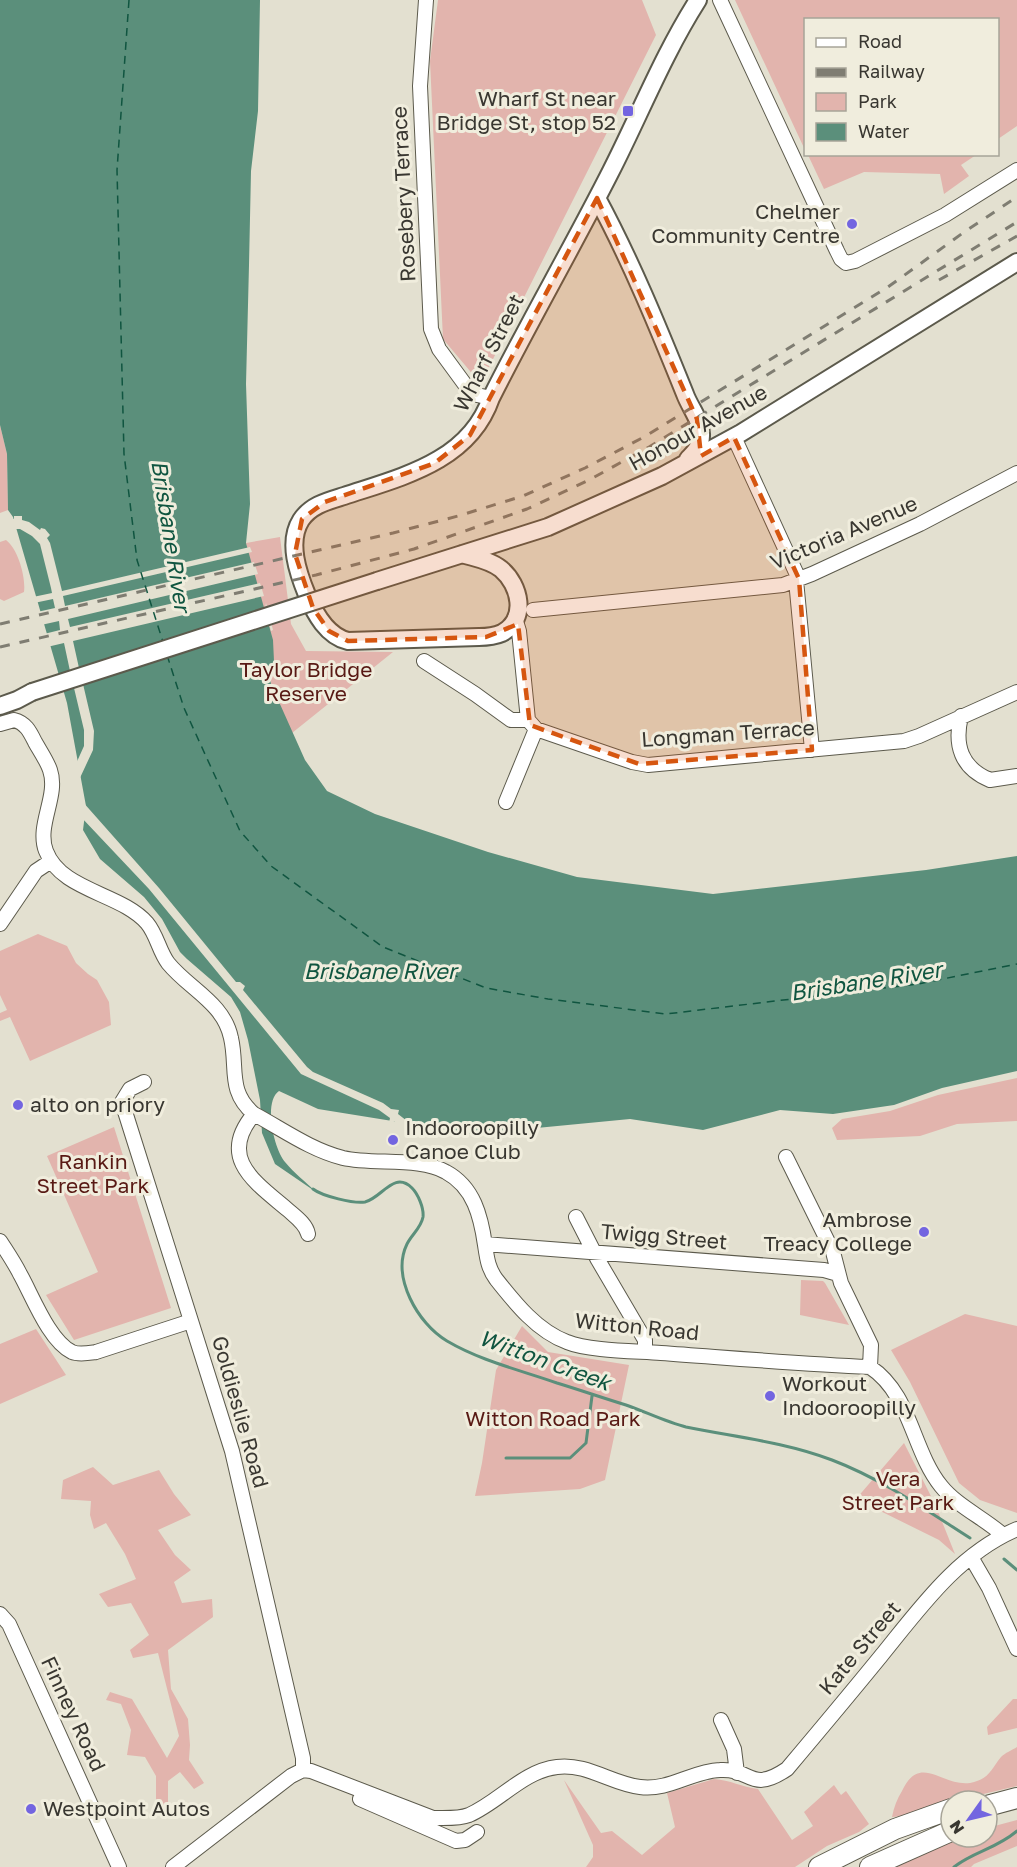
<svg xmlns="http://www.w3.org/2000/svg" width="1017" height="1867" viewBox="0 0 1017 1867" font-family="'Golos Text',sans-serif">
  <rect width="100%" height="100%" fill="#e3e0d0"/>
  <path fill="#e2b4ad" d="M438 0H642L656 35 485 375 475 377 443 339 430 61Z
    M735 0H1017V126L998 139V20H806L805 150Z
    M808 155H976L961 165 969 176 944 194 940 174 864 172 824 189Z
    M0 425 7 454 8 510 0 513Z
    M280 537 291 624 306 651 393 652 292 733C283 712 262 682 274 661L246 543Z
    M6 540C18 549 26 577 24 592L4 601 0 599V542Z
    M38 934 67 946 76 963 88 974 97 980 109 1002 111 1025 30 1061 10 1017 0 1021V1013L7 1010 0 995V951Z
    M1017 1078V1121L957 1124 920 1136 837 1140 832 1128 842 1119 890 1111 938 1095Z
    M114 1127 171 1308 74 1340 46 1295 98 1272 47 1156Z
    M801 1280 823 1281 825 1283 849 1325 800 1315Z
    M965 1314 1017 1326V1513L980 1500 959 1483 910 1382 891 1350Z
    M522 1326 548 1352 629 1365 605 1480 580 1489 475 1496 482 1463 496 1370Z
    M36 1329 66 1375 0 1404V1344Z
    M904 1443 935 1504 955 1554 939 1540 856 1499Z
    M93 1467 113 1485 159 1470 174 1494 191 1515 158 1530 175 1555 191 1570 174 1582 182 1603 212 1599 213 1617 168 1650 171 1689 188 1719 190 1745 189 1760 204 1783 194 1789 180 1772 168 1781V1803L156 1813V1776L145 1757 127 1755 131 1730 121 1704 106 1700 110 1692 132 1699 167 1758 179 1736 158 1653 133 1658 130 1650 149 1635 131 1603 108 1607 99 1594 136 1579 125 1554 106 1523 94 1529 90 1515 91 1501 61 1499 63 1480Z
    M1013 1699H1017V1728L988 1735 987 1727Z
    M1017 1747V1786L954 1801 905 1816 892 1817C894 1807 897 1799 902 1791 920 1752 942 1787 970 1783 990 1779 991 1769 1001 1757 1005 1753 1012 1750 1017 1747Z
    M714 1779C730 1780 742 1787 758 1789L792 1840 813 1826 804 1812 834 1785 841 1795 846 1791 869 1824 859 1832 827 1846 795 1867H586L593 1857V1845L564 1780 601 1833 612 1831 642 1855 675 1827 667 1793Z
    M1017 1820V1846L974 1864 971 1867H887L960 1837H987V1828Z"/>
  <path fill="#5b8f7b" d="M0 0H260L258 111 251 171 249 265 246 384 250 504 246 543 273 640 274 661 269 674 271 684 305 760 327 791 375 814 488 852 577 877 713 894 926 870 1017 856V1071L942 1088 894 1105 833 1114 780 1110 703 1130 630 1119 473 1134 318 1109 279 1091C263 1102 274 1149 285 1162 294 1173 306 1182 316 1192L275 1164 262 1133 260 1100 248 1040 240 1012 231 997 187 959 180 952 162 919 144 897 100 859 83 830 86 806 67 703 13 517 8 510 7 454 0 425Z"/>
  <path fill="#e3e0d0" d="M14 516H22V520L29 522 40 530 41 528 45 529 50 535 47 538 50 543 62 591 250 547 252 552 63 596 65 606 254 562 258 574 68 619 70 627 260 583 264 596 73 641 79 668 265 608 266 603 273 630 271 631 269 624 83 684 94 731 93 750 79 780V786L75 766 84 746V730L74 688 61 692 56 676 70 671 64 643 47 647 44 634 60 630 59 621 41 625 37 612 55 608 53 599 34 603 33 597 52 593 51 588 40 544 32 536 20 529H13L10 519H14Z
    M82 801 159 888 236 982H240L245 986 243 990 307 1067 313 1072 383 1103 391 1109 399 1110 398 1114 416 1128 398 1125 394 1121 393 1124 389 1123 390 1118 379 1110 301 1074 149 889 81 817Z"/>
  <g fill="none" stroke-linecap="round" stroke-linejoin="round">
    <path stroke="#5b8f7b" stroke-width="3" d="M313 1189C322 1196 354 1204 365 1202 382 1198 394 1170 412 1188 418 1194 424 1208 423 1217 421 1228 412 1234 407 1244 391 1277 418 1324 447 1341 481 1361 520 1370 557 1383 580 1390 603 1398 626 1405 646 1412 666 1422 686 1427 735 1437 785 1442 832 1460 882 1479 926 1510 970 1538
      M506 1458H570L586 1443 592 1396
      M1004 1559 1017 1570
      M954 1867C975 1851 996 1849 1017 1831"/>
    <path stroke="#105540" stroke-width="1.5" stroke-dasharray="8 6" stroke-linecap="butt" d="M129 0 117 170 124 454 137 560 163 642
      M167 655 184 708 240 831 271 866 383 947 486 988 548 999 666 1014 918 984 1017 964"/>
    <g stroke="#5c5a4c" stroke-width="16">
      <path id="minor" d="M426 0 420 86 431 329 439 349 469 390 477 395 491 398
        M720 0 837 251 841 259 846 263 855 261 945 215 1017 170
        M734 437 799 579
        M796 580 812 750
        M533 610 783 585 812 574 920 524 1017 473
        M515 618 519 631 528 720
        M424 661 475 694 511 720H528L536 729 632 762 648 765 904 741 919 736 1017 692
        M961 716C954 745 961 768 990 780L1017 776
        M0 724 14 720C26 723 30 732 35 742 40 751 47 761 50 770 59 796 36 825 46 851 61 891 121 893 147 923 157 935 159 951 168 963 189 989 224 1003 231 1038 238 1068 227 1091 254 1114 282 1129 311 1150 343 1158 374 1165 420 1157 446 1172 474 1187 481 1217 485 1245 487 1258 488 1268 496 1279 515 1303 537 1331 567 1342 589 1351 636 1351 661 1353 731 1358 801 1364 870 1367 911 1394 912 1450 941 1486 957 1506 984 1518 1003 1535
        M506 802 536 729
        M0 924 36 871 51 861
        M144 1082 130 1089 122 1102 232 1451 303 1758V1770
        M254 1114C217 1158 255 1182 288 1210 296 1217 306 1224 308 1234
        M786 1157 833 1252 841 1283 871 1345 870 1367
        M576 1217 598 1260 645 1340V1352
        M0 1241C7 1252 14 1262 20 1274 32 1295 49 1341 72 1352 79 1355 89 1353 96 1352L191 1321
        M485 1244 824 1270 838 1274
        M971 1557 989 1588 1017 1649
        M0 1614 9 1624 119 1867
        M721 1720 734 1749 737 1773
        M303 1770 311 1771 433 1818C445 1818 459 1819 469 1815 499 1802 523 1771 557 1767 587 1763 612 1784 640 1787 669 1791 692 1771 720 1770 752 1768 750 1794 787 1769 819 1731 850 1694 881 1656 920 1608 958 1554 1017 1529
        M360 1799 456 1841 465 1840 477 1832
        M173 1867 291 1776 303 1770"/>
    </g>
    <g stroke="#5c5a4c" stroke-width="20">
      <path id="major" d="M597 198C631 261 658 327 685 394 690 408 702 421 701 436 701 446 694 453 688 459
        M462 554C475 558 490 560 501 569 520 585 528 619 502 633 495 636 487 637 479 637L348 641C327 636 315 614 307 595 298 573 287 542 301 520 311 505 328 501 344 496 401 477 469 462 491 398 529 322 572 248 611 171 640 114 663 55 698 0
        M377 581 548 527 662 476 741 433 1017 262
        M0 706 17 700 32 692"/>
    </g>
    <g stroke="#5c5a4c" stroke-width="22">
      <path id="highway" d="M987 1806 1017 1798
        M819 1867 895 1829 951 1809
        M870 1867 951 1831"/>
    </g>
    <use href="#minor" stroke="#fff" stroke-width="14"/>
    <use href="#major" stroke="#fff" stroke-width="16"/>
    <use href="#highway" stroke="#fff" stroke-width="20"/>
    <path stroke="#7f7d72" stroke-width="3" stroke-dasharray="10 10" stroke-linecap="butt" d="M939 280 1017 236
      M0 624 393 533 458 516 523 496 585 468 644 437 888 287 967 230 1017 197
      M0 647 316 575 414 549 527 509 589 480 649 447 1017 222"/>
    <g stroke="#5c5a4c" stroke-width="20" stroke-linecap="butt">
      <path id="major-bridge" d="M32 692 377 581"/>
    </g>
    <use href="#major-bridge" stroke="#fff" stroke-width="16"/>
  </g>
  <path fill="#d65610" fill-opacity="0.2" stroke="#d65610" stroke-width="4.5" stroke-dasharray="12 8" stroke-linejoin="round" d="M597 198 697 419 701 456 734 437 799 579 812 750 639 764 530 725 518 624 486 637 348 641 329 631 313 608 295 554 302 519 325 502 435 463 470 435Z"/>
  <g fill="#7365e0" stroke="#f0eddd" stroke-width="2">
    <rect x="622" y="105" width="12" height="12" rx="3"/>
    <circle cx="852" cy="224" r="6"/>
    <circle cx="18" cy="1105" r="6"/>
    <circle cx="393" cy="1140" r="6"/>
    <circle cx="924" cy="1232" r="6"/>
    <circle cx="770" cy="1396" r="6"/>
    <circle cx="31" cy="1809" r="6"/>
  </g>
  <g text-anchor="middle" stroke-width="6" stroke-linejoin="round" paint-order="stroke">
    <g font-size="21" fill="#393731" stroke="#f0eddd" text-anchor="start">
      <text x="616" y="106" text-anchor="end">Wharf St near<tspan x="616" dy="24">Bridge St, stop 52</tspan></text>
      <text x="840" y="219" text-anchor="end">Chelmer<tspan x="840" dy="24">Community Centre</tspan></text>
      <text x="30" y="1112">alto on priory</text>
      <text x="405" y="1135">Indooroopilly<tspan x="405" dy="24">Canoe Club</tspan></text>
      <text x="912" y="1227" text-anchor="end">Ambrose<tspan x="912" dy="24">Treacy College</tspan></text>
      <text x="782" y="1391">Workout<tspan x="782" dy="24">Indooroopilly</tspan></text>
      <text x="43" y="1816">Westpoint Autos</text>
    </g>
    <g font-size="21" fill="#393731" stroke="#f0eddd">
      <text transform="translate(404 194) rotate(-93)" y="7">Rosebery Terrace</text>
      <text transform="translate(489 353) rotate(-63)" y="7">Wharf Street</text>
      <text transform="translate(698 428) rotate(-29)" y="7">Honour Avenue</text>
      <text transform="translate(844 533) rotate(-23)" y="7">Victoria Avenue</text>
      <text transform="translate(728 734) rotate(-4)" y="7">Longman Terrace</text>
      <text transform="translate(664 1237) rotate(5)" y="7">Twigg Street</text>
      <text transform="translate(637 1327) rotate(6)" y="7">Witton Road</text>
      <text transform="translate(240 1412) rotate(74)" y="7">Goldieslie Road</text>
      <text transform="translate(860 1648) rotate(-50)" y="7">Kate Street</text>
      <text transform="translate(73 1714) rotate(65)" y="7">Finney Road</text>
    </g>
    <g font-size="21" fill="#581914" stroke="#f0eddd">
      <text x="306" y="677">Taylor Bridge<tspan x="306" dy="24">Reserve</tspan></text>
      <text x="93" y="1169">Rankin<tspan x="93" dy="24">Street Park</tspan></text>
      <text x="553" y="1426">Witton Road Park</text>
      <text x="898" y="1486">Vera<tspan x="898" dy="24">Street Park</tspan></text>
    </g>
    <g font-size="22" font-style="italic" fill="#105540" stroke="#f0eddd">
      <text transform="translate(171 536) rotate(81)" y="8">Brisbane River</text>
      <text x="380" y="979">Brisbane River</text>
      <text transform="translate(866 981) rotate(-9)" y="8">Brisbane River</text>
      <text transform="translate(545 1360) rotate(20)" y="8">Witton Creek</text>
    </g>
  </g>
  <rect x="804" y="18" width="195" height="138" fill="#f0eddd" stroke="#a7a498" stroke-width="1.5"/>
  <rect x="816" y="38" width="30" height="9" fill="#ffffff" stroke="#a7a498" stroke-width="1.5"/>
  <text x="858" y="48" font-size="18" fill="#393731">Road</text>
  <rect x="816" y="68" width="30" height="9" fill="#7f7d72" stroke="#a7a498" stroke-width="1.5"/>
  <text x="858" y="78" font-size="18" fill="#393731">Railway</text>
  <rect x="816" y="93" width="30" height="18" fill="#e2b4ad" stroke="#a7a498" stroke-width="1.5"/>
  <text x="858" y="108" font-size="18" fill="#393731">Park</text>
  <rect x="816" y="123" width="30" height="18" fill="#5b8f7b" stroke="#a7a498" stroke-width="1.5"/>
  <text x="858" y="138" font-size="18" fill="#393731">Water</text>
  <g transform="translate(969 1819) rotate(236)"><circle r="28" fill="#f0eddd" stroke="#a7a498" stroke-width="1.5"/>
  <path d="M0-4.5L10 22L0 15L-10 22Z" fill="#7365e0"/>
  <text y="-9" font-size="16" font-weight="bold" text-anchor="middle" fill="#393731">N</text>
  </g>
</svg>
